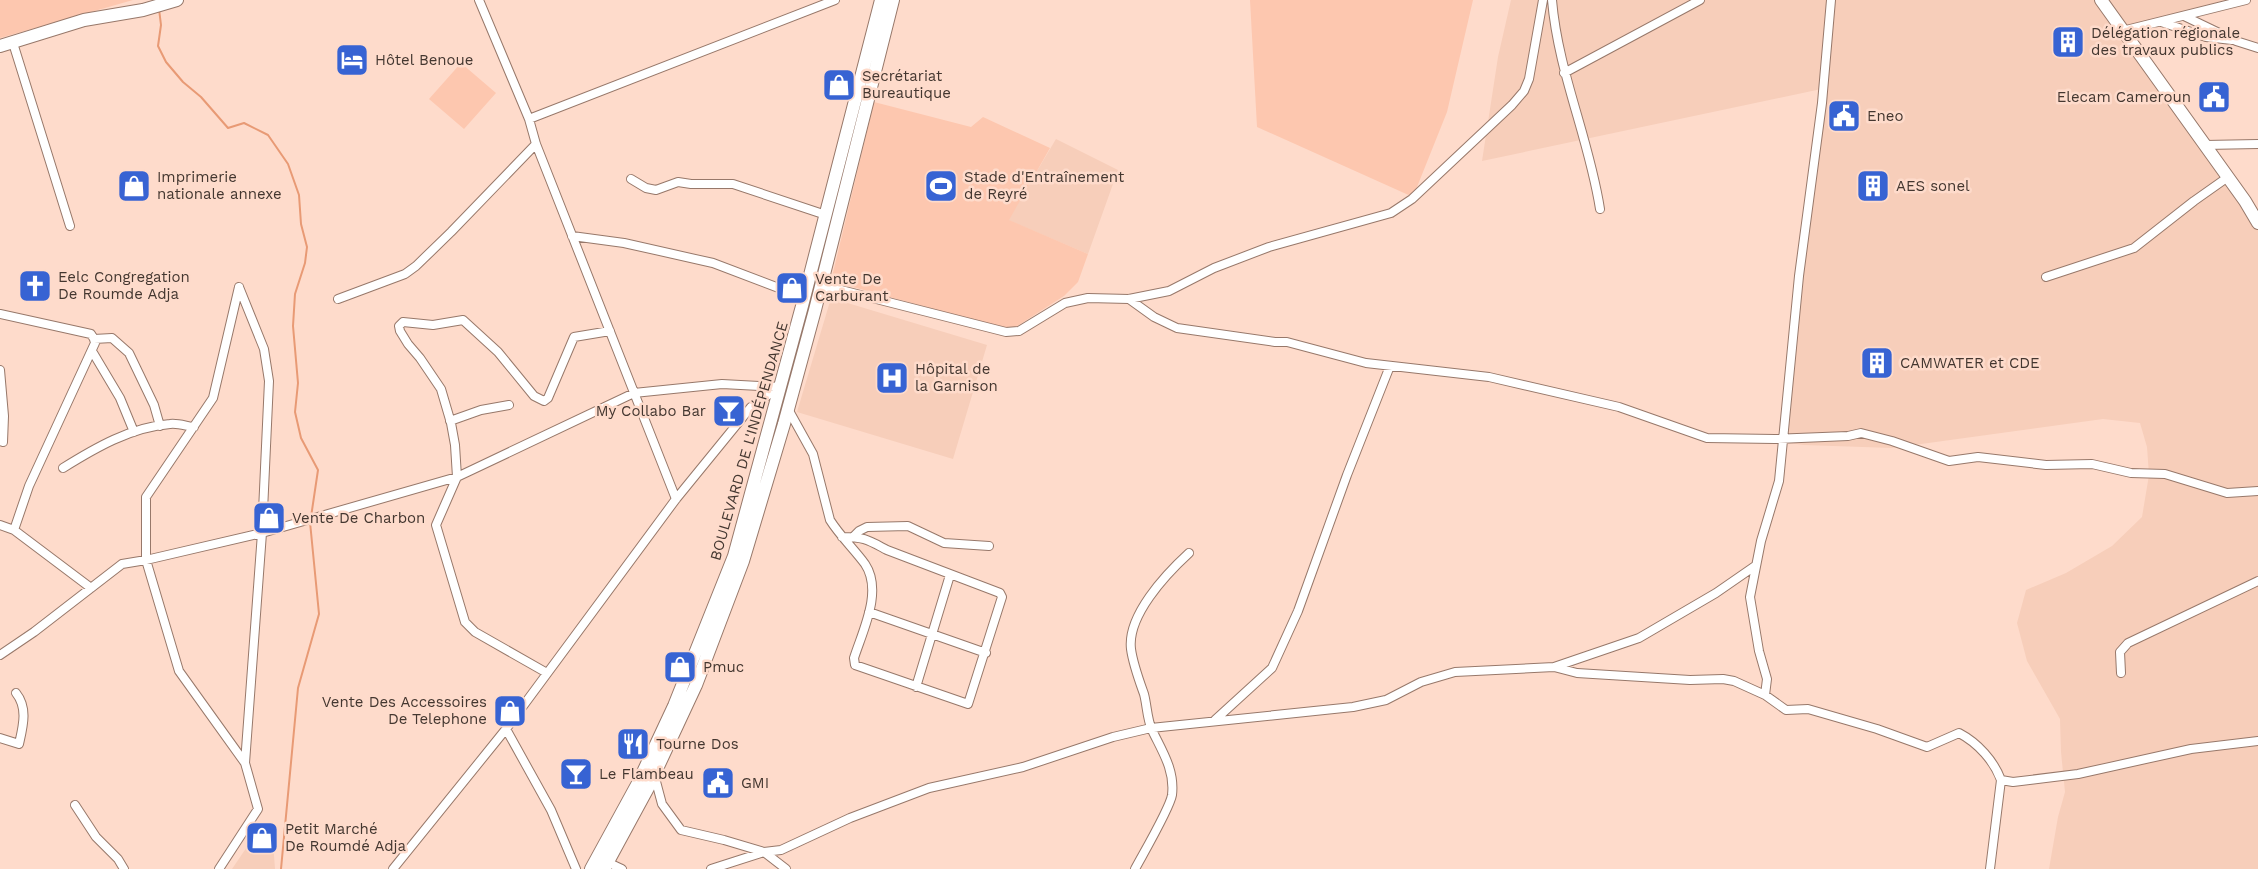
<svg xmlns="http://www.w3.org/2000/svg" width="2258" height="869" viewBox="0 0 2258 869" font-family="'Work Sans',sans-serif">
  <rect width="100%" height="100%" fill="#fedbcb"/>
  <path fill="#f7ceba" d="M1511 0H2251L2123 31 2258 227V869H2049L2058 817 2065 792 2061 752 2060 719 2027 661 2017 623 2026 590 2066 573 2112 546 2142 517 2149 475 2147 447 2140 423 2103 419 1892 448 1804 445 1781 442 1826 88 1482 161 1498 57Z
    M1056 139 1118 170 1088 254 1008 220Z
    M831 298 987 345 953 459 797 412Z
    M263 823 272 828 275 869H232Z"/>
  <path fill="#fdc7af" d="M0 0H133L0 38Z
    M1250 0H1473L1447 112 1413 197 1257 127Z
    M461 63 496 93 464 129 429 99Z
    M874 102 971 127 983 117 1050 148 1009 220 1088 254 1078 282 1064 296 1014 328 996 326 831 281Z"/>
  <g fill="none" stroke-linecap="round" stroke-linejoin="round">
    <path stroke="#e89a75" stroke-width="2" d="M159 9 161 25 158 46 166 62 183 82 201 97 228 128 244 123 268 135 288 164 299 195 301 224 307 247 305 263 295 294 293 326 298 383 295 412 301 438 318 470 311 517
      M281 869 298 688 319 614 310 522"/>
    <g stroke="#97786a" stroke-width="10">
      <path id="street" d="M479 0 529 119 536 144 676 499
        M1552 0C1558 72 1589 138 1600 209
        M2184 16 2236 41 2258 48
        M2161 22 2206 37 2232 40
        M2122 31 2246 0
        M13 43 70 226
        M1564 73 1700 0
        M529 119 835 0
        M2205 145 2258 144
        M631 179 646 188 656 190 678 182 691 184H733L826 215
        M572 236 624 243 713 263 805 298
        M2046 277 2134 248 2194 201 2228 177
        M239 287 264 349 269 381 262 533 245 763
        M819 291 837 289 1006 332 1019 331 1065 303 1088 298 1129 299 1169 291 1214 268 1269 247 1391 213 1412 199 1512 105 1524 91 1529 79 1543 0
        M338 299 405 274 416 266 451 232 536 144
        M1129 299 1154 317 1177 328 1275 342H1287L1366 363 1489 377 1619 407 1707 438 1775 439 1848 436 1861 433 1892 441 1949 461 1978 457 2046 465 2092 464 2131 473 2165 474 2227 493 2258 491
        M0 314 91 334 94 339 112 338 129 353 154 405 160 426
        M92 351 120 398 134 432
        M0 370 4 416 3 442 0 441
        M788 409 813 454 830 520C840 536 854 549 865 564 883 591 863 630 854 658L855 665 968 704 1002 597 1000 593 887 550C868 540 865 537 842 537
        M450 421 481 410 509 405
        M63 468C95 448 131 427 170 424 178 423 186 426 194 427
        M0 525 14 530 91 588
        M14 530 29 486 95 343 94 339
        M853 537 859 531 867 527 908 526 944 543 989 546
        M869 612 986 653
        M0 655 34 632 122 564 146 560 262 533 457 477 634 393 722 384 781 387
        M1554 667 1639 638 1716 593 1755 566
        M547 673 475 632 465 622 436 525 457 477 455 445 451 423 441 389 420 358 408 344 400 331 399 326 403 322 433 325 463 320 498 352 534 396 544 401 548 398 574 337 610 331
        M2121 673 2120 652 2128 643 2258 581
        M916 687 950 575
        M1765 695 1767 679 1759 651 1750 597 1761 541 1779 481 1799 276 1822 103 1831 0
        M1215 720 1272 668 1298 611 1347 475 1390 366
        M506 729 551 810 576 869
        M0 738 19 744C23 726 28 708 16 693
        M654 774 662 804 681 830 724 840 764 852 786 869
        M75 805 96 837 118 859 124 869
        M607 862 622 869
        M219 869 258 809 245 763 179 671 146 560V497L213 398 239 287
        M393 869 506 729 676 499 751 407 774 391 779 392
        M711 869 764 852 781 850 850 818 929 788 1023 767 1113 737 1151 728 1353 707 1386 700 1421 682 1455 672 1554 667 1577 673 1690 680 1723 679 1734 681 1765 695 1786 710 1808 709 1877 729 1927 747 1959 733C1978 743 1994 761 2001 780L2013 782 2078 774 2191 749 2258 741
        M1135 869C1143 854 1170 808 1172 795 1175 770 1162 751 1152 730 1147 719 1147 705 1144 694 1139 680 1133 664 1131 649 1127 616 1165 575 1189 553
        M1990 869 2001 780"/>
    </g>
    <g stroke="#97786a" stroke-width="14">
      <path id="secondary" d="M2101 0 2245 201 2258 223
        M0 46 84 20 143 10 177 0
        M591 869 638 783 674 706 734 556 802 306 881 0
        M604 869 648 788 696 685 743 561 784 424 815 310 893 0"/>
    </g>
    <use href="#street" stroke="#fff" stroke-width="8"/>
    <use href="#secondary" stroke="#fff" stroke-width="12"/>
  </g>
  <defs>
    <g id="building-square" transform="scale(1.725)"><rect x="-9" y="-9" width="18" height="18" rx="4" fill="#3763d3" stroke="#fedbcb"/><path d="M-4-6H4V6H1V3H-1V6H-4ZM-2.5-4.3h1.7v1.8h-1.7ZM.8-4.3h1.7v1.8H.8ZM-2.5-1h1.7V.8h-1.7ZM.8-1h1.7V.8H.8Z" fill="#fff"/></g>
    <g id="hotel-square" transform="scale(1.725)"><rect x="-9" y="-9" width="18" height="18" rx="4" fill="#3763d3" stroke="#fedbcb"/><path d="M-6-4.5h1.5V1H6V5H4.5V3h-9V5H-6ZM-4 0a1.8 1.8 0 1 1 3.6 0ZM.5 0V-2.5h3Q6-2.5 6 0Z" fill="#fff"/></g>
    <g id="shop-square" transform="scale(1.725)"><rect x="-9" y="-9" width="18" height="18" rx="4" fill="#3763d3" stroke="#fedbcb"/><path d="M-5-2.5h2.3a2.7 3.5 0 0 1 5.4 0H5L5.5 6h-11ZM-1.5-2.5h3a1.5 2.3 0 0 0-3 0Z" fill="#fff"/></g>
    <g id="civic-square" transform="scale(1.725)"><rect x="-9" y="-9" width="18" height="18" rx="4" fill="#3763d3" stroke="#fedbcb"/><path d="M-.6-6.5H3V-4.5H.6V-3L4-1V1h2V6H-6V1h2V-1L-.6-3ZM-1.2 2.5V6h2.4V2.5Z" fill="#fff"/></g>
    <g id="stadium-square" transform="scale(1.725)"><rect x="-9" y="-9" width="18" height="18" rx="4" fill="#3763d3" stroke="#fedbcb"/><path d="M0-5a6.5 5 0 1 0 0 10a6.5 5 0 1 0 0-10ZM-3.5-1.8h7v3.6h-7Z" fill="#fff"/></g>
    <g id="church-square" transform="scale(1.725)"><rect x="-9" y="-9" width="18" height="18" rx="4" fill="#3763d3" stroke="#fedbcb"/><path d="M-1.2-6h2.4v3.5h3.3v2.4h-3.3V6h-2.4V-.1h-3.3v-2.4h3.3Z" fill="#fff"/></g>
    <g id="hospital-square" transform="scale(1.725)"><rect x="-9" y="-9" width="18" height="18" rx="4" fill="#3763d3" stroke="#fedbcb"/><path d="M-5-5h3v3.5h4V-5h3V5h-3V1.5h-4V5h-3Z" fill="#fff"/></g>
    <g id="bar-square" transform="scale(1.725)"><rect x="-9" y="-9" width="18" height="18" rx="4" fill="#3763d3" stroke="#fedbcb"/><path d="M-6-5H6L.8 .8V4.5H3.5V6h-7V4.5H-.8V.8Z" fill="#fff"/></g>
    <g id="restaurant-square" transform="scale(1.725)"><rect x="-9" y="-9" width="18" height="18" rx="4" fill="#3763d3" stroke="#fedbcb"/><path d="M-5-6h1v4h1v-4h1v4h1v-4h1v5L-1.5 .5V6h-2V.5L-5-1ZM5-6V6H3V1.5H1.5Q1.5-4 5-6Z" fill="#fff"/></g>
  </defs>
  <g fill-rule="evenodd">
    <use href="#building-square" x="2068" y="42"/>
    <use href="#hotel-square" x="352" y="60"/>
    <use href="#shop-square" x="839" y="85"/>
    <use href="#civic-square" x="2214" y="97"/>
    <use href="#civic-square" x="1844" y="116"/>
    <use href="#shop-square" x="134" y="186"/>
    <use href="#stadium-square" x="941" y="186"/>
    <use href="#building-square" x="1873" y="186"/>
    <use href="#church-square" x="35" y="286"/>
    <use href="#shop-square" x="792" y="288"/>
    <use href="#building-square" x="1877" y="363"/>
    <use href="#hospital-square" x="892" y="378"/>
    <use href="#bar-square" x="729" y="411"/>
    <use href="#shop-square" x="269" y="518"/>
    <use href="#shop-square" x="680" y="667"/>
    <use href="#shop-square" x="510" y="711"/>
    <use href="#restaurant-square" x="633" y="744"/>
    <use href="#bar-square" x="576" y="774"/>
    <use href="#civic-square" x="718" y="783"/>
    <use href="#shop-square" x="262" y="838"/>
  </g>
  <g text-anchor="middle" stroke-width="5" stroke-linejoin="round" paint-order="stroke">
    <g font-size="15" fill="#443730" stroke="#fedbcb" text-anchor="start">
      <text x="2091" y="38">Délégation régionale<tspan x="2091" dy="17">des travaux publics</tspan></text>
      <text x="375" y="65">Hôtel Benoue</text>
      <text x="862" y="81">Secrétariat<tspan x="862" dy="17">Bureautique</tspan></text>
      <text x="2191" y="102" text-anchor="end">Elecam Cameroun</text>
      <text x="1867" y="121">Eneo</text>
      <text x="157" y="182">Imprimerie<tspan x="157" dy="17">nationale annexe</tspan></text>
      <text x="964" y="182">Stade d'Entraînement<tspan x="964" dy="17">de Reyré</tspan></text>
      <text x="1896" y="191">AES sonel</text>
      <text x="58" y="282">Eelc Congregation<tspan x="58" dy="17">De Roumde Adja</tspan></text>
      <text x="815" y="284">Vente De<tspan x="815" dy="17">Carburant</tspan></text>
      <text x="1900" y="368">CAMWATER et CDE</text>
      <text x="915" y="374">Hôpital de<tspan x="915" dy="17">la Garnison</tspan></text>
      <text x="706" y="416" text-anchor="end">My Collabo Bar</text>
      <text x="292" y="523">Vente De Charbon</text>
      <text x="703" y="672">Pmuc</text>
      <text x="487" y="707" text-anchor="end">Vente Des Accessoires<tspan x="487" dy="17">De Telephone</tspan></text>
      <text x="656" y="749">Tourne Dos</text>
      <text x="599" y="779">Le Flambeau</text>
      <text x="741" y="788">GMI</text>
      <text x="285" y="834">Petit Marché<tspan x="285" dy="17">De Roumdé Adja</tspan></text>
    </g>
    <g font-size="15" fill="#443730" stroke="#fedbcb">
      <text transform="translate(749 441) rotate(-74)" y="5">BOULEVARD DE L'INDÉPENDANCE</text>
    </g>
  </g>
</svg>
